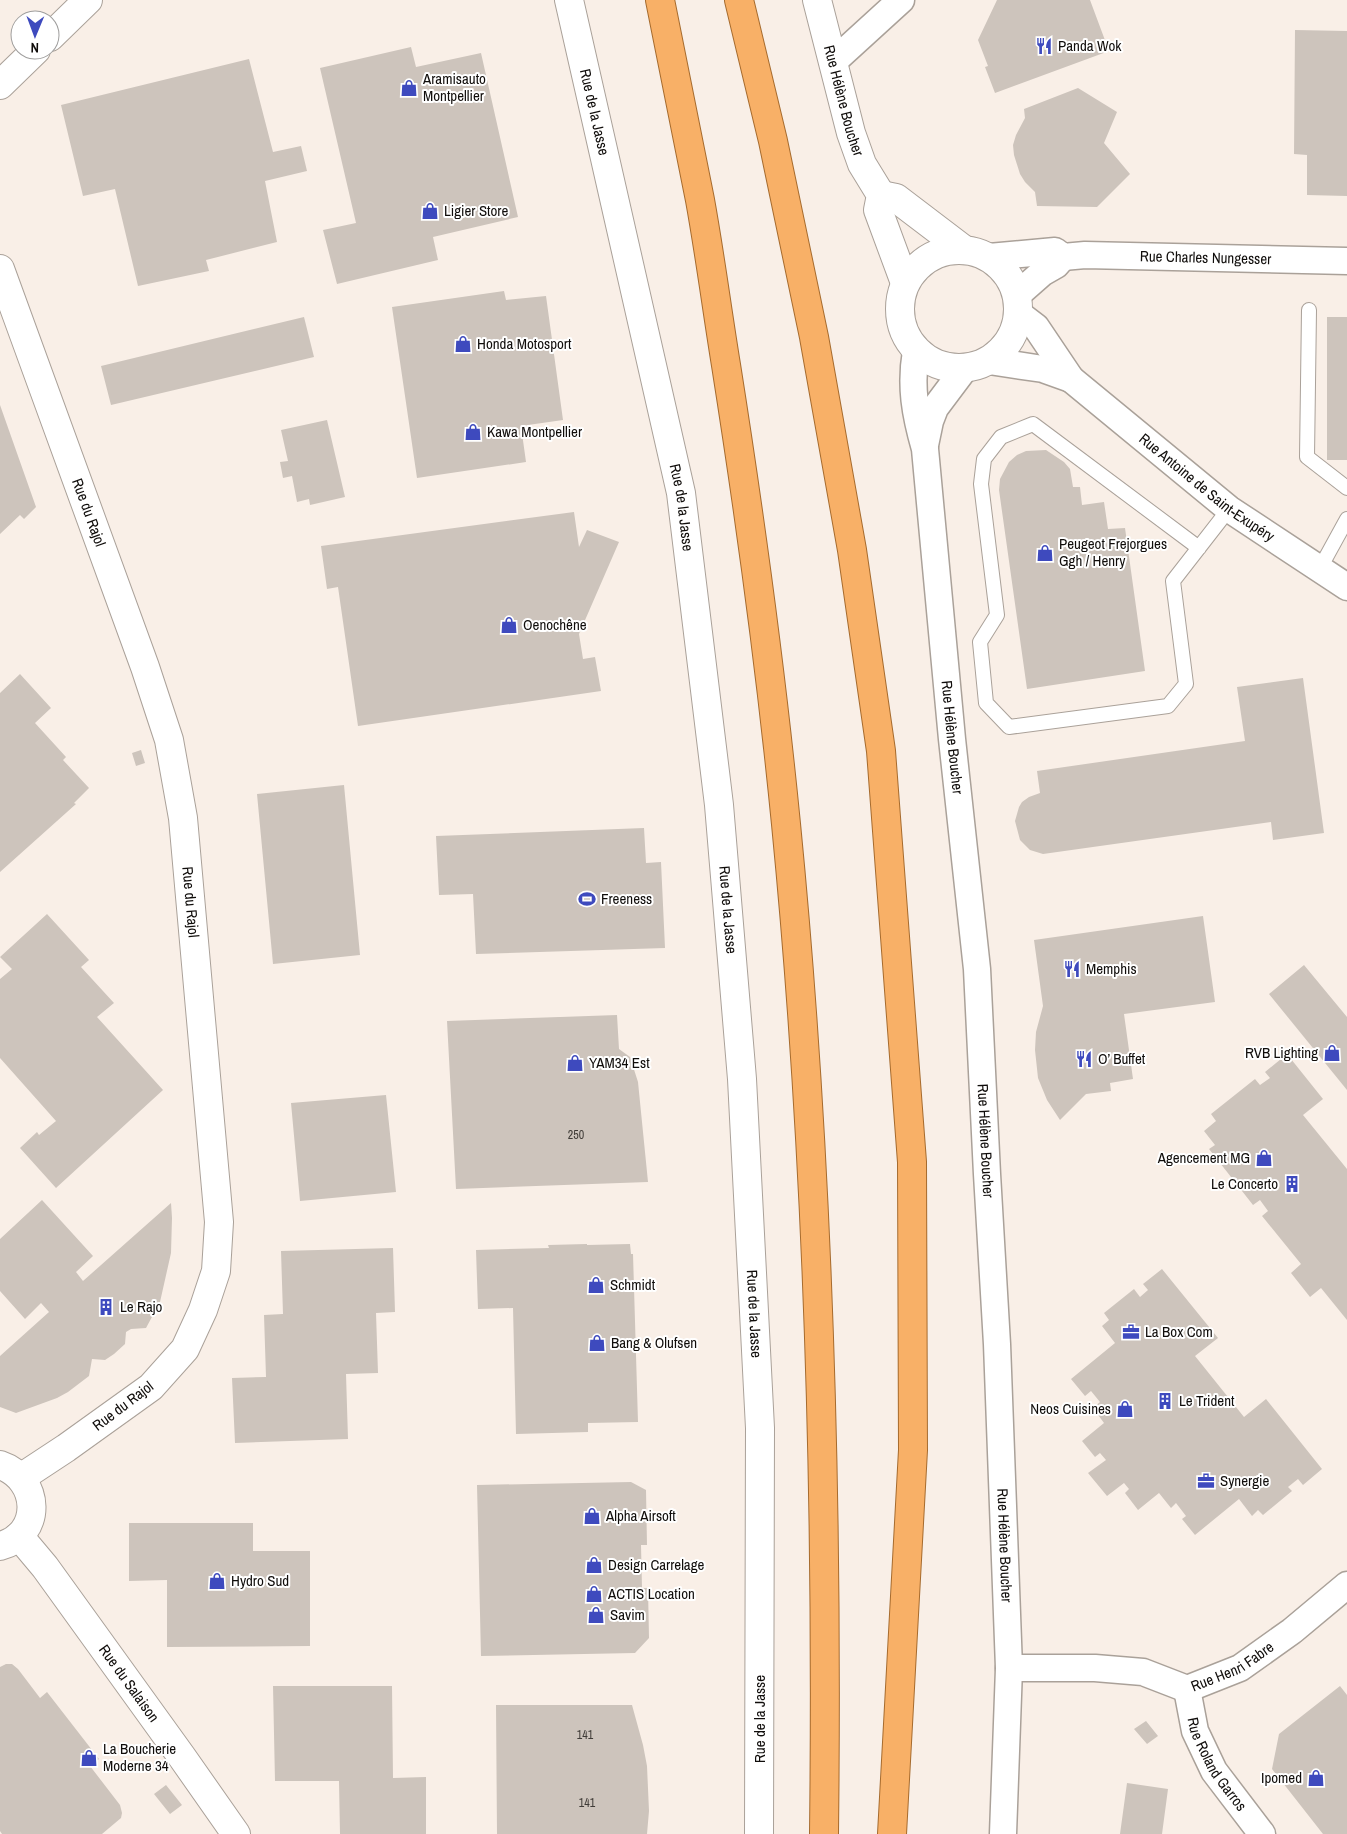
<svg xmlns="http://www.w3.org/2000/svg" width="1347" height="1834" viewBox="0 0 1347 1834" font-family="'Archivo Narrow',sans-serif">
  <rect width="100%" height="100%" fill="#f9efe7"/>
  <path fill="#cdc4bc" d="M997 0H1090L1109 51 995 93 985 67 988 66 978 40Z
    M1295 30 1347 31V196L1307 195V155L1294 154Z
    M411 47 416 67 481 53 518 217 433 237 438 260 337 284 323 230 356 223 320 68Z
    M249 59 273 152 301 146 307 171 265 181 277 242 206 260 209 271 138 286 115 189 83 196 61 105Z
    M1078 88 1117 112 1104 143 1130 174 1097 207 1037 206 1035 192 1025 182 1020 174 1014 155 1013 145 1016 135 1025 118 1024 109Z
    M504 291 506 300 546 296 563 420 521 426 526 462 417 478 392 307Z
    M304 317 314 357 111 405 101 366Z
    M1327 317H1347V460H1327Z
    M0 405 36 507 24 519 20 515 0 534Z
    M327 420 345 497 310 505 309 499 297 502 292 476 283 478 280 462 288 461 281 430Z
    M1046 450 1064 462 1070 469 1073 487H1080L1082 505 1104 502 1108 529 1125 528 1145 671 1027 689 999 490 1000 479 1009 462 1017 455 1026 451Z
    M574 512 579 547 587 530 619 542 579 634 583 659 595 657 601 691 358 726 338 587 327 589 321 546Z
    M20 674 51 708 35 723 66 757 63 760 89 788 74 803 76 804 0 872V693Z
    M1303 678 1324 833 1273 840 1271 822 1043 854 1030 850 1020 840 1015 821 1019 807 1022 802 1029 797 1040 793 1037 771 1245 741 1237 687Z
    M141 750 145 763 136 766 132 753Z
    M344 785 360 955 273 964 257 794Z
    M644 828 646 863 661 862 665 948 476 954 473 894 439 895 436 836Z
    M47 914 89 960 81 967 114 1003 97 1017 163 1090 56 1188 20 1148 37 1132 39 1135 56 1121 0 1058V979L12 969 0 957Z
    M1203 916 1215 1002 1124 1014 1133 1079 1110 1083 1111 1091 1086 1094 1060 1120 1047 1100 1038 1078 1035 1050 1036 1032 1043 1006 1034 940Z
    M1304 965 1347 1017V1090L1269 994Z
    M617 1015 619 1049 630 1057 638 1082 648 1182 456 1189 447 1021Z
    M1287 1054 1323 1099 1303 1115 1347 1169V1320L1321 1288 1310 1297 1291 1273 1301 1264 1262 1216 1268 1211 1260 1200 1253 1205 1209 1149 1215 1145 1204 1131 1216 1121 1211 1114 1255 1079 1260 1085 1270 1078 1265 1072Z
    M386 1095 396 1192 300 1201 291 1103Z
    M42 1200 93 1256 76 1272 83 1281 171 1203 172 1218 171 1253 160 1302 146 1328 131 1329 126 1332 125 1344 114 1354 105 1360 92 1359 89 1376 68 1392 57 1398 16 1413 0 1407V1356L49 1312 41 1303 25 1319 0 1291V1239Z
    M587 1244V1245L630 1244 631 1254H633L638 1422 588 1423V1432L516 1434 513 1308 478 1309 476 1250 549 1248 548 1245Z
    M393 1248 395 1312 376 1313 378 1373 346 1374 348 1439 235 1443 232 1378 266 1377 264 1315 283 1314 281 1251Z
    M1162 1269 1218 1338 1195 1356 1244 1417 1266 1399 1322 1469 1303 1485 1298 1479 1288 1487 1292 1491 1263 1515 1258 1510 1252 1516 1239 1499 1195 1535 1182 1519 1186 1516 1176 1503 1171 1508 1159 1493 1138 1510 1125 1493 1129 1489 1124 1483 1107 1496 1088 1473 1106 1460 1100 1453 1095 1457 1082 1441 1104 1423 1093 1408 1100 1402 1091 1391 1085 1396 1071 1379 1115 1343 1102 1326 1109 1320 1104 1313 1134 1289 1140 1297 1148 1290 1143 1284Z
    M631 1482 646 1490 647 1545H641L642 1588H648L649 1638 635 1653 481 1656 477 1485Z
    M129 1523H253V1551H310V1646L167 1647V1580L129 1581Z
    M6 1664H12L18 1669 40 1698 47 1692 99 1759 90 1766 120 1805 122 1813 121 1818 102 1834H2L0 1831V1667Z
    M273 1686H392L393 1778 426 1777V1834H340L339 1781H275Z
    M1340 1686 1347 1695V1834H1323L1272 1769 1279 1734Z
    M496 1705H632L643 1745 647 1766 649 1811 647 1834H497Z
    M1146 1721 1158 1736 1147 1744 1134 1729Z
    M1127 1783 1168 1789 1162 1834H1120Z
    M166 1785 182 1805 170 1814 154 1794Z"/>
  <g fill="none" stroke-linecap="round" stroke-linejoin="round">
    <g stroke="#aaa199" stroke-width="16">
      <path id="service" d="M1309 310 1307 457 1347 488
        M1199 548 1033 424 1001 437 984 459 981 484 997 615 980 642 986 703 1009 727 1168 706 1186 684 1173 581 1229 509
        M1319 570 1347 519"/>
    </g>
    <g stroke="#aaa199" stroke-width="29">
      <g id="minor">
        <path d="M833 62 901 0"/>
        <path id="s1" d="M989 257 1055 251 1063 257 1085 255 1347 261"/>
        <path d="M1017 295 1042 273 1056 265 1063 257"/>
        <path id="s2" d="M1019 314 1036 327 1071 379 1229 509 1347 587"/>
        <path id="s3" d="M916 351C910 386 915 414 925 449L952 739 977 969 987 1174 997 1344 1009 1668 1003 1834"/>
        <path d="M989 361 1043 369 1071 379"/>
        <path d="M925 445 930 421 935 408 965 368"/>
        <path id="s4" d="M1009 1668H1095L1143 1672 1187 1689 1240 1668 1292 1631 1347 1585"/>
        <path id="s5" d="M1187 1689 1195 1731 1214 1771 1262 1834"/>
      </g>
    </g>
    <g stroke="#aaa199" stroke-width="30">
      <g id="tertiary">
        <path id="s6" d="M569 0 681 493 719 805 742 1079 760 1428 759 1834"/>
        <path id="s7" d="M817 0 851 133 862 164 881 195 878 210 905 283"/>
        <path d="M50 37 88 0"/>
        <path d="M0 85 36 50"/>
        <path d="M881 195 896 198 963 249"/>
        <circle cx="959" cy="309" r="59"/>
        <path id="s8" d="M0 269 145 667 169 740 183 818 219 1222 216 1271 203 1310 185 1349 151 1387 66 1448 22 1477"/>
        <path d="M0 1465C41 1479 43 1535 0 1546"/>
        <path id="s9" d="M19 1536 45 1567 182 1757 236 1834"/>
      </g>
    </g>
    <g stroke="#a66b2e" stroke-width="30">
      <path id="trunk" d="M660 0C673 67 687 133 700 200 710 255 717 310 726 365 750 517 771 671 786 824 819 1160 828 1497 824 1834
        M739 0 773 141 814 337 852 550 881 751 912 1162 913 1450 892 1834"/>
    </g>
    <use href="#service" stroke="#fff" stroke-width="14"/>
    <use href="#minor" stroke="#fff" stroke-width="26"/>
    <use href="#tertiary" stroke="#fff" stroke-width="28"/>
    <use href="#trunk" stroke="#f8b067" stroke-width="28"/>
  </g>
  <defs>
    <g id="restaurant-bare" transform="scale(1.35)"><path d="M-5-6h1v4h1v-4h1v4h1v-4h1v5L-1.5 .5V6h-2V.5L-5-1ZM5-6V6H3V1.5H1.5Q1.5-4 5-6Z" fill="#3e4abe" stroke="#fff" stroke-width="2.5" paint-order="stroke"/></g>
    <g id="shop-bare" transform="scale(1.35)"><path d="M-5-2.5h2.3a2.7 3.5 0 0 1 5.4 0H5L5.5 6h-11ZM-1.5-2.5h3a1.5 2.3 0 0 0-3 0Z" fill="#3e4abe" stroke="#fff" stroke-width="2.5" paint-order="stroke"/></g>
    <g id="stadium-bare" transform="scale(1.35)"><path d="M0-5a6.5 5 0 1 0 0 10a6.5 5 0 1 0 0-10ZM-3.5-1.8h7v3.6h-7Z" fill="#3e4abe" stroke="#fff" stroke-width="2.5" paint-order="stroke"/></g>
    <g id="building-bare" transform="scale(1.35)"><path d="M-4-6H4V6H1V3H-1V6H-4ZM-2.5-4.3h1.7v1.8h-1.7ZM.8-4.3h1.7v1.8H.8ZM-2.5-1h1.7V.8h-1.7ZM.8-1h1.7V.8H.8Z" fill="#3e4abe" stroke="#fff" stroke-width="2.5" paint-order="stroke"/></g>
    <g id="office-bare" transform="scale(1.35)"><path d="M-6-3h4V-5.5h4V-3h4V5H-6ZM-1-4.5V-3h2v-1.5ZM-6 0V1H6V0Z" fill="#3e4abe" stroke="#fff" stroke-width="2.5" paint-order="stroke"/></g>
  </defs>
  <g fill-rule="evenodd">
    <use href="#restaurant-bare" x="1044" y="46"/>
    <use href="#shop-bare" x="409" y="88"/>
    <use href="#shop-bare" x="430" y="211"/>
    <use href="#shop-bare" x="463" y="344"/>
    <use href="#shop-bare" x="473" y="432"/>
    <use href="#shop-bare" x="1045" y="553"/>
    <use href="#shop-bare" x="509" y="625"/>
    <use href="#stadium-bare" x="587" y="899"/>
    <use href="#restaurant-bare" x="1072" y="969"/>
    <use href="#shop-bare" x="1332" y="1053"/>
    <use href="#restaurant-bare" x="1084" y="1059"/>
    <use href="#shop-bare" x="575" y="1063"/>
    <use href="#shop-bare" x="1264" y="1158"/>
    <use href="#building-bare" x="1292" y="1184"/>
    <use href="#shop-bare" x="596" y="1285"/>
    <use href="#building-bare" x="106" y="1307"/>
    <use href="#office-bare" x="1131" y="1332"/>
    <use href="#shop-bare" x="597" y="1343"/>
    <use href="#building-bare" x="1165" y="1401"/>
    <use href="#shop-bare" x="1125" y="1409"/>
    <use href="#office-bare" x="1206" y="1481"/>
    <use href="#shop-bare" x="592" y="1516"/>
    <use href="#shop-bare" x="594" y="1565"/>
    <use href="#shop-bare" x="217" y="1581"/>
    <use href="#shop-bare" x="594" y="1594"/>
    <use href="#shop-bare" x="596" y="1615"/>
    <use href="#shop-bare" x="89" y="1758"/>
    <use href="#shop-bare" x="1316" y="1778"/>
  </g>
  <g text-anchor="middle" stroke-width="4" stroke-linejoin="round" paint-order="stroke">
    <g font-size="12" fill="#3f3b37">
      <text x="576" y="1139">250</text>
      <text x="585" y="1739">141</text>
      <text x="587" y="1807">141</text>
    </g>
    <g font-size="15" fill="#100d0b" stroke="#fff" text-anchor="start">
      <text x="1058" y="51">Panda Wok</text>
      <text x="423" y="84">Aramisauto<tspan x="423" dy="17">Montpellier</tspan></text>
      <text x="444" y="216">Ligier Store</text>
      <text x="477" y="349">Honda Motosport</text>
      <text x="487" y="437">Kawa Montpellier</text>
      <text x="1059" y="549">Peugeot Frejorgues<tspan x="1059" dy="17">Ggh / Henry</tspan></text>
      <text x="523" y="630">Oenochêne</text>
      <text x="601" y="904">Freeness</text>
      <text x="1086" y="974">Memphis</text>
      <text x="1318" y="1058" text-anchor="end">RVB Lighting</text>
      <text x="1098" y="1064">O’ Buffet</text>
      <text x="589" y="1068">YAM34 Est</text>
      <text x="1250" y="1163" text-anchor="end">Agencement MG</text>
      <text x="1278" y="1189" text-anchor="end">Le Concerto</text>
      <text x="610" y="1290">Schmidt</text>
      <text x="120" y="1312">Le Rajo</text>
      <text x="1145" y="1337">La Box Com</text>
      <text x="611" y="1348">Bang &amp; Olufsen</text>
      <text x="1179" y="1406">Le Trident</text>
      <text x="1111" y="1414" text-anchor="end">Neos Cuisines</text>
      <text x="1220" y="1486">Synergie</text>
      <text x="606" y="1521">Alpha Airsoft</text>
      <text x="608" y="1570">Design Carrelage</text>
      <text x="231" y="1586">Hydro Sud</text>
      <text x="608" y="1599">ACTIS Location</text>
      <text x="610" y="1620">Savim</text>
      <text x="103" y="1754">La Boucherie<tspan x="103" dy="17">Moderne 34</tspan></text>
      <text x="1302" y="1783" text-anchor="end">Ipomed</text>
    </g>
    <g font-size="15" fill="#100d0b" stroke="#fff">
      <text dy="5" stroke="none"><textPath href="#s7" startOffset="104">Rue Hélène Boucher</textPath></text>
      <text dy="5" stroke="none"><textPath href="#s6" startOffset="115">Rue de la Jasse</textPath></text>
      <text dy="5" stroke="none"><textPath href="#s1" startOffset="219">Rue Charles Nungesser</textPath></text>
      <text dy="5" stroke="none"><textPath href="#s2" startOffset="258">Rue Antoine de Saint-Exupéry</textPath></text>
      <text dy="5" stroke="none"><textPath href="#s6" startOffset="520">Rue de la Jasse</textPath></text>
      <text dy="5" stroke="none"><textPath href="#s8" startOffset="259">Rue du Rajol</textPath></text>
      <text dy="5" stroke="none"><textPath href="#s3" startOffset="389">Rue Hélène Boucher</textPath></text>
      <text dy="5" stroke="none"><textPath href="#s8" startOffset="664">Rue du Rajol</textPath></text>
      <text dy="5" stroke="none"><textPath href="#s6" startOffset="925">Rue de la Jasse</textPath></text>
      <text dy="5" stroke="none"><textPath href="#s3" startOffset="794">Rue Hélène Boucher</textPath></text>
      <text dy="5" stroke="none"><textPath href="#s6" startOffset="1330">Rue de la Jasse</textPath></text>
      <text transform="translate(123 1406) rotate(-37)" y="5">Rue du Rajol</text>
      <text dy="5" stroke="none"><textPath href="#s3" startOffset="1199">Rue Hélène Boucher</textPath></text>
      <text dy="5" stroke="none"><textPath href="#s4" startOffset="232">Rue Henri Fabre</textPath></text>
      <text dy="5" stroke="none"><textPath href="#s9" startOffset="184">Rue du Salaison</textPath></text>
      <text transform="translate(760 1719) rotate(-90)" y="5">Rue de la Jasse</text>
      <text dy="5" stroke="none"><textPath href="#s5" startOffset="82">Rue Roland Garros</textPath></text>
    </g>
  </g>
  <g transform="translate(35 35) rotate(181)"><circle r="24" fill="#ffffff" stroke="#9f9e9d"/>
  <path d="M0-4L9 19L0 12L-9 19Z" fill="#3e4abe"/>
  <text y="-8" font-size="14" font-weight="bold" text-anchor="middle" fill="#100d0b">N</text>
  </g>
</svg>
